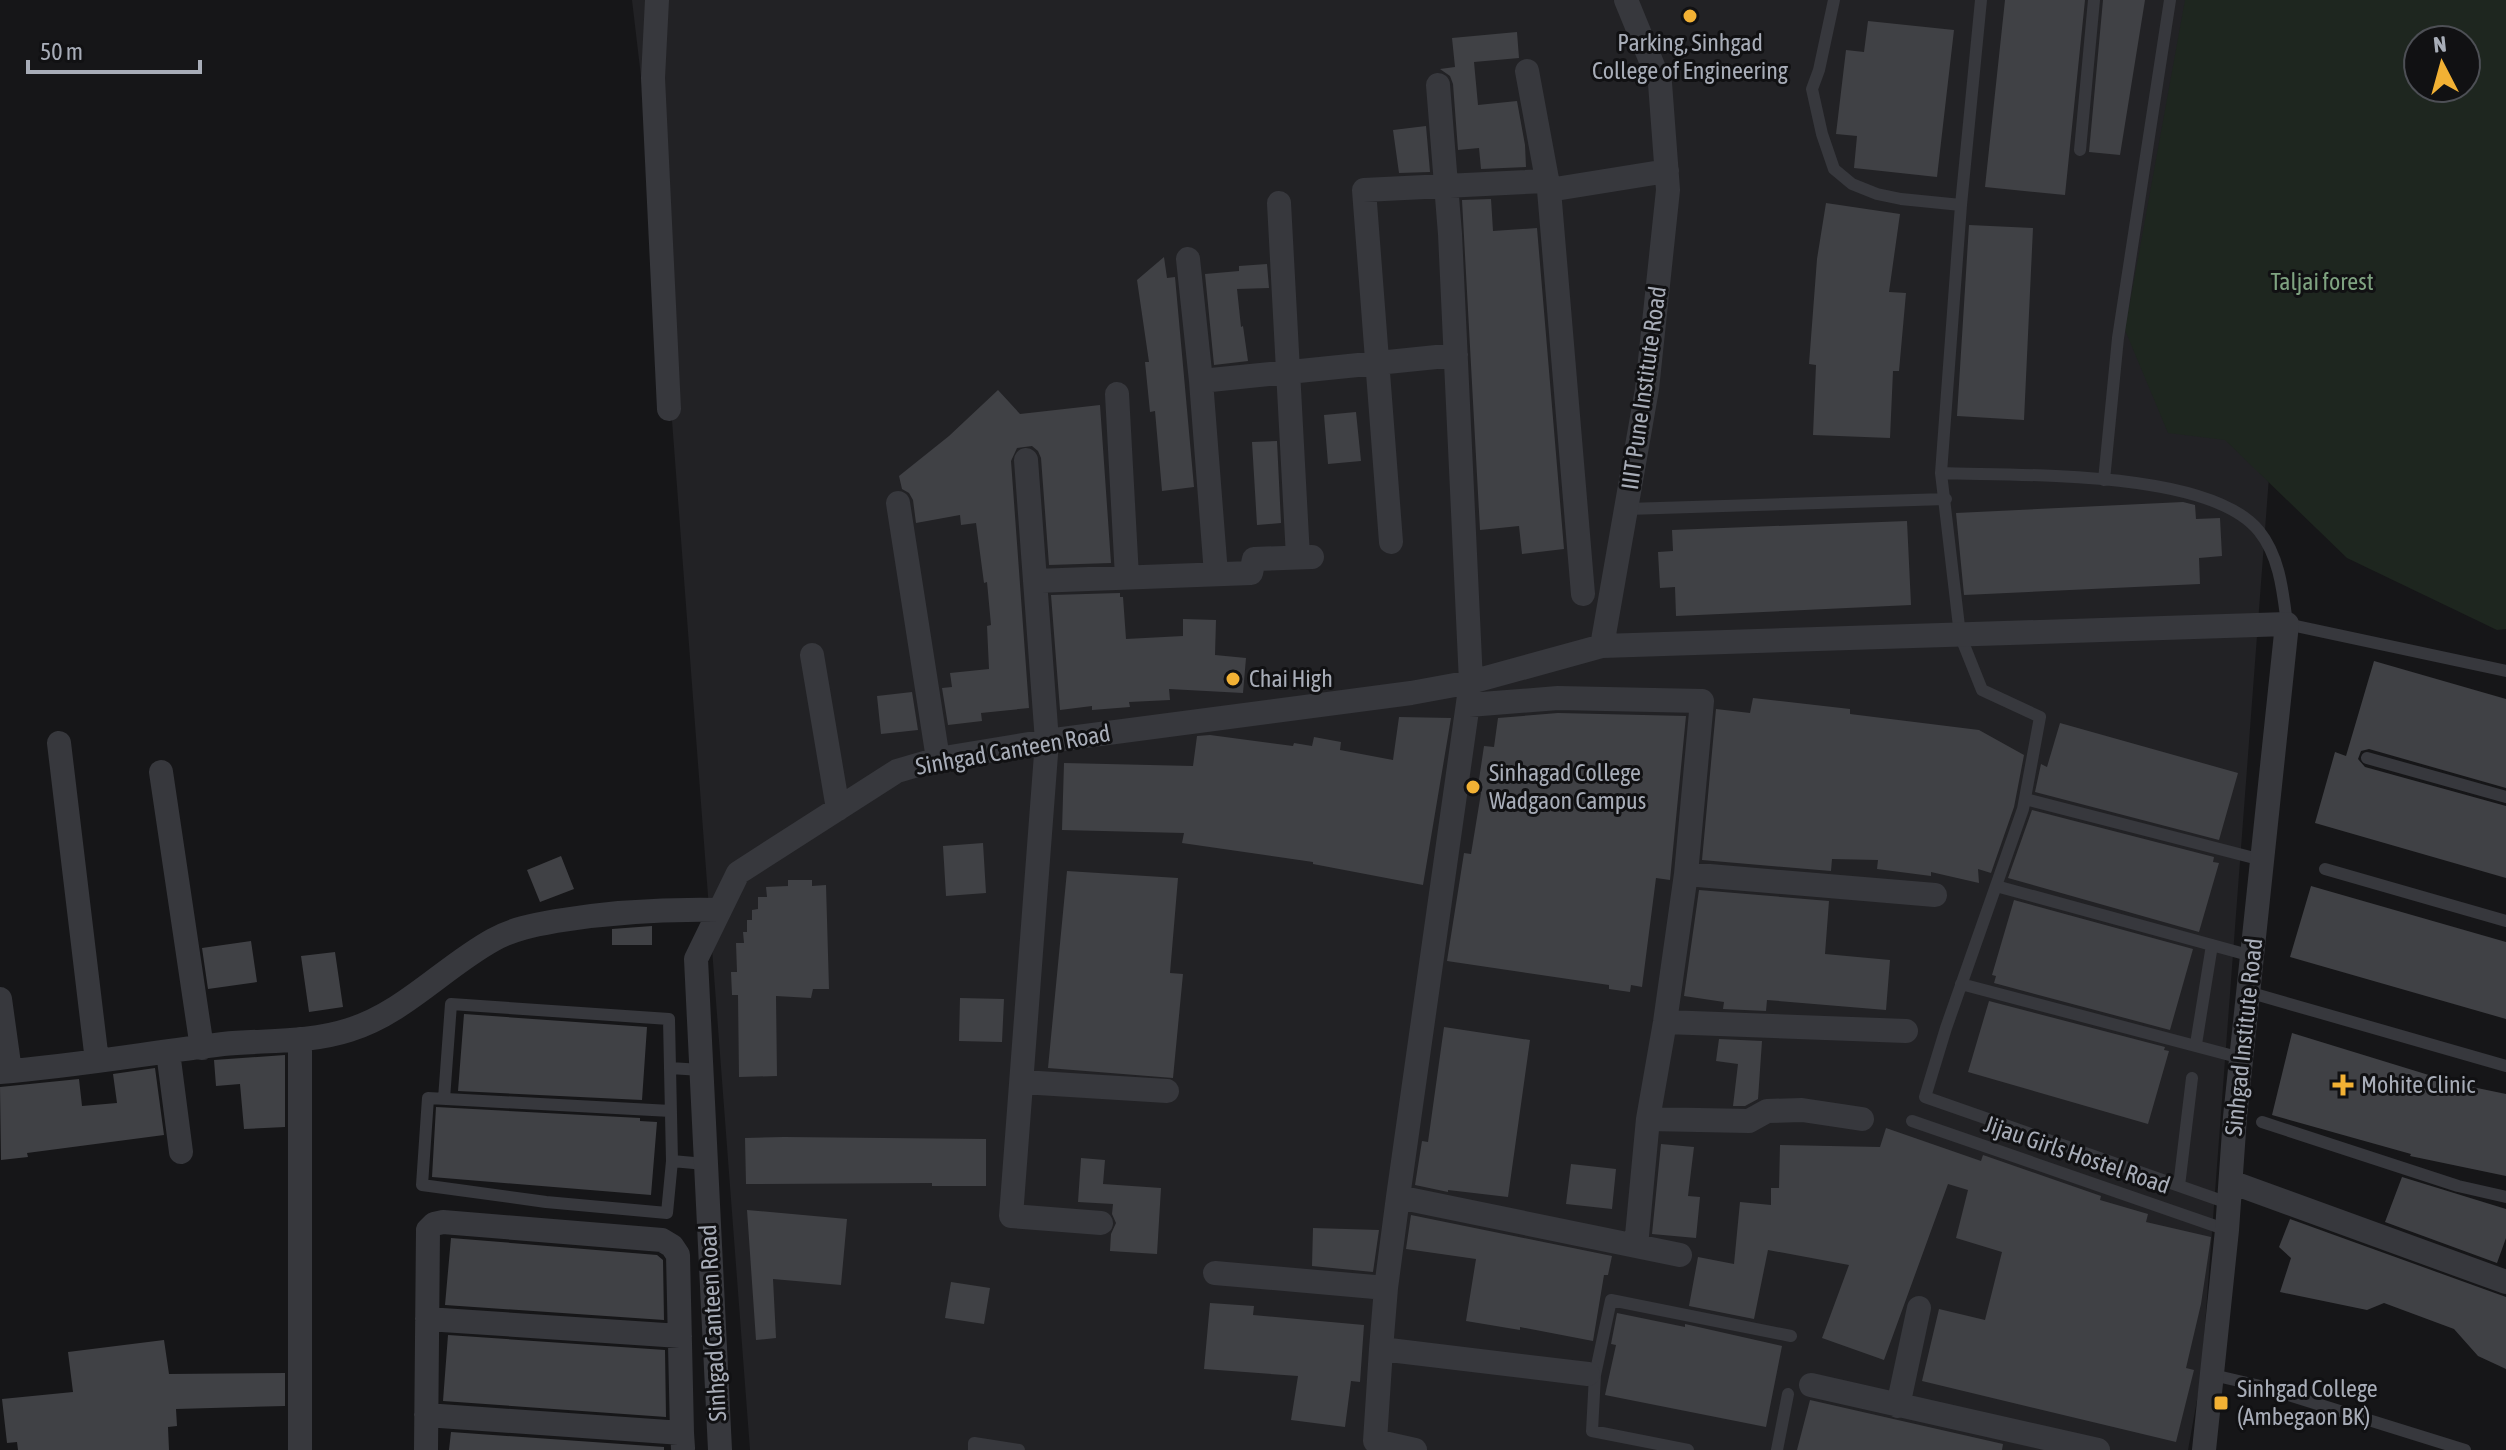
<svg xmlns="http://www.w3.org/2000/svg" width="2506" height="1450" viewBox="0 0 2506 1450" font-family="'Asap Condensed',sans-serif">
  <rect width="100%" height="100%" fill="#161618"/>
  <path fill="#222225" d="M632 0H2305L2201 1378 2188 1450H750L655 196Z"/>
  <path fill="#1e261f" fill-rule="evenodd" d="M2185 0H2506V629L2497 630 2347 558 2225 440 2168 433 2125 330ZM2418 40H2466V88H2418Z"/>
  <path fill="#404145" d="M2005 0H2085L2065 195 1985 187Z
    M2103 0H2145L2120 155 2089 152Z
    M1868 21 1954 30 1937 177 1854 168 1857 136 1836 134 1846 50 1864 52Z
    M1517 32 1519 58 1474 62 1478 105 1517 101 1525 145 1526 167 1481 169 1479 148 1458 150 1453 84 1450 76 1440 69 1455 67 1452 38Z
    M1426 126 1430 172 1399 173 1393 130Z
    M1491 199 1493 231 1537 228 1564 549 1522 554 1519 526 1480 530 1462 200Z
    M1826 203 1900 214 1889 292 1906 293 1899 371H1893L1890 438 1813 435 1816 365 1809 364 1817 259Z
    M1969 225 2033 228 2024 420 1957 416Z
    M1164 257 1167 278 1175 277 1194 487 1162 491 1155 411 1150 412 1145 362H1149L1137 280Z
    M1267 264 1269 288 1237 289 1241 327 1243 326 1248 361 1214 365 1205 274 1239 271V266Z
    M998 390 1020 414 1100 405 1111 563 1049 565 1041 458 1038 451 1032 446 1017 448 1011 461 1029 708 981 713 982 721 948 725 942 688 952 687 950 673 989 669 987 626 991 625 987 582 984 583 976 523 961 525 960 515 916 523 913 500 909 493 902 489 899 476 949 436Z
    M1356 412 1361 461 1328 464 1324 415Z
    M1277 441 1281 523 1257 525 1252 442Z
    M2183 502 2195 505 2196 519 2220 518 2222 556 2199 558 2200 584 1964 595 1956 513Z
    M1907 521 1911 605 1676 616 1675 587 1660 588 1658 552 1673 551 1672 530Z
    M1120 593V597H1123L1126 639 1183 636V619L1216 620 1215 655 1246 658 1243 693 1169 689 1170 700 1129 702 1130 707 1092 710V706L1060 710 1051 595Z
    M2374 661 2506 699V788L2369 749 2361 751 2358 759 2365 767 2506 806V878L2315 823 2335 752 2346 756Z
    M912 692 918 730 881 734 877 696Z
    M1753 698 1850 709V714L1979 730 2024 755 2014 807 1991 873 1978 869 1979 883 1931 872V876L1877 869 1878 860 1832 859 1831 871 1702 860 1716 709 1750 713Z
    M1558 713 1686 716 1670 880 1656 878 1642 987 1631 985 1630 992 1609 989V985L1447 961 1464 853 1471 854 1481 793H1477L1484 746 1494 747 1498 718Z
    M1399 717 1451 718 1423 885 1313 864V862L1182 843 1184 833 1062 830 1064 763 1193 766 1197 736 1210 735 1293 746 1294 743 1312 746 1314 737 1341 742 1340 750 1393 760Z
    M2060 723 2238 773 2219 840 2035 792 2041 764 2047 767Z
    M2032 810 2214 857 2213 862 2219 863 2199 932 2008 878Z
    M983 843 986 893 946 896 943 846Z
    M561 856 574 889 540 902 527 870Z
    M1067 871 1178 878 1170 973 1183 974 1173 1078 1048 1068Z
    M788 880H812V886L826 885 829 989H813L811 998 776 996 777 1076 739 1077 738 995H732L731 972H737L736 943H744L743 932H747V920H752V910L758 909V897H767L766 887 788 886Z
    M2311 886 2506 942V1019L2290 957Z
    M1699 890 1829 901 1825 954 1890 960 1886 1010 1767 1000 1766 1011 1723 1009 1724 1002 1684 996Z
    M2014 900 2193 949 2170 1030 1994 983 1996 976 1992 975Z
    M652 926V945H612V929Z
    M251 941 257 982 208 989 202 948Z
    M335 952 343 1007 309 1012 301 956Z
    M960 998 1004 999 1002 1042 959 1041Z
    M1989 1001 2165 1047 2164 1050 2169 1051 2148 1124 1968 1072Z
    M464 1014 647 1027 642 1100 458 1091Z
    M1444 1027 1530 1040 1508 1197 1448 1190V1192L1415 1185 1422 1141 1428 1142Z
    M2292 1033 2458 1084 2506 1094V1176L2410 1156 2411 1154 2272 1115Z
    M1719 1039 1762 1041 1758 1099 1745 1106H1733L1738 1064 1716 1061Z
    M285 1055V1127L244 1129 240 1084 216 1086 214 1060Z
    M155 1068 164 1135 27 1153 28 1157 1 1160 0 1087 79 1079 82 1106 117 1103 113 1074Z
    M436 1107 640 1118V1121L657 1122 651 1195 432 1177Z
    M1886 1128 1981 1161 1983 1155 2101 1196 2100 1200 2148 1214 2146 1222 2211 1237 2201 1304 2186 1368 2194 1370 2176 1442 1922 1381 1939 1309 1985 1320 2002 1252 1956 1238 1968 1190 1948 1184 1884 1360 1822 1338 1849 1265 1768 1250 1754 1319 1689 1306 1698 1257 1734 1264 1740 1202 1771 1205V1188H1779L1780 1145 1880 1147Z
    M784 1137 986 1139V1186H932V1183L746 1184 745 1138Z
    M1661 1144 1694 1147 1688 1196 1700 1197 1696 1238 1652 1234Z
    M1081 1158 1105 1160 1103 1184 1161 1188 1157 1254 1110 1251 1111 1234 1116 1223 1112 1214 1113 1204 1078 1202Z
    M1571 1164 1616 1169 1612 1209 1566 1204Z
    M2402 1177 2506 1209V1238L2497 1263 2385 1222Z
    M747 1210 847 1219 841 1285 773 1279 776 1338 756 1340Z
    M1411 1215 1612 1256 1608 1275H1604L1593 1341 1520 1327V1330L1466 1321 1476 1259 1406 1249Z
    M2290 1219 2506 1297V1369L2478 1356 2454 1329 2384 1303 2367 1310 2280 1292 2291 1258 2279 1247Z
    M1313 1228 1379 1230 1373 1272 1312 1266Z
    M451 1238 657 1255 663 1260 664 1320 445 1305Z
    M951 1282 990 1288 984 1324 945 1318Z
    M1210 1303 1254 1306 1253 1315 1364 1325 1360 1382 1351 1381 1345 1427 1291 1420 1298 1376 1204 1369Z
    M1617 1313 1685 1327V1324L1782 1346 1766 1427 1605 1395 1616 1345 1611 1344Z
    M448 1335 665 1350 666 1417 443 1401Z
    M164 1340 169 1374 285 1373V1406L176 1409 177 1426 168 1427 169 1450H18L17 1442 7 1443 2 1399 73 1392 68 1352Z
    M1810 1400 2003 1444 2002 1450H1797Z
    M451 1432 664 1447V1450H449Z"/>
  <g fill="none" stroke-linecap="round" stroke-linejoin="round">
    <path stroke="#37383d" stroke-width="12" d="M1834 0 1819 70 1812 89 1822 134 1834 169 1852 184 1877 194 1901 199 1961 205
      M1981 0 1961 205 1941 473 1960 635 1982 690 2040 717 2023 809 1946 1028 1925 1097 2228 1203
      M2080 150 2094 0
      M1941 473C2019 476 2209 469 2259 531 2280 557 2283 593 2287 624L2506 671
      M2104 480 2118 338 2170 0
      M1627 509 1946 499
      M2367 758 2506 797
      M2025 799 2262 860
      M2325 869 2506 921
      M1996 886 2252 956
      M1961 984 2241 1058
      M2248 992 2506 1066
      M2196 1044 2212 945
      M670 1068 672 1161 705 1164
      M444 1099 451 1004 669 1019 670 1068 701 1070
      M671 1111 428 1098 422 1185 546 1202 667 1213 672 1161
      M1912 1121 2227 1230
      M2262 1122 2458 1186 2506 1197
      M2179 1186 2192 1078
      M1588 1374 1595 1375 1592 1431 1688 1450
      M1595 1375 1611 1300 1791 1336
      M2213 1375 2256 1385 2465 1450
      M974 1450V1443L1019 1450
      M1777 1450 1788 1394"/>
    <path stroke="#37383d" stroke-width="24" d="M657 0 653 78 669 409
      M1527 71 1549 190 1583 594
      M1438 85 1450 234 1471 682 1398 1197 1386 1288 1381 1349 1588 1374
      M1549 190 1667 171
      M1279 203 1298 557
      M1188 259 1201 381 1456 355
      M1201 381 1216 574
      M1117 394 1127 577
      M1026 460 1047 741 1011 1216 1101 1223
      M898 503 938 759
      M1391 542 1364 190 1545 181
      M1035 581 1251 573 1254 559 1312 557
      M1602 646 1647 389 1668 190 1660 83 1626 0
      M812 655 838 809
      M1469 705 1558 698 1702 701 1686 874 1665 1022 1648 1119 1636 1246
      M59 743 97 1061
      M161 772 202 1048
      M1686 874 1935 895
      M0 999 10 1071
      M1665 1022 1906 1031
      M168 1052 181 1152
      M0 1072C75 1066 148 1053 223 1044 264 1040 309 1043 349 1030 404 1013 444 967 493 940 512 929 534 925 556 921 611 912 664 909 719 910
      M1022 1082 1167 1091
      M1648 1119 1749 1121 1767 1111 1802 1110 1862 1119
      M2231 1182 2506 1282
      M1398 1197 1680 1255
      M1215 1273 1386 1288
      M427 1319 680 1336
      M1381 1349 1375 1441 1415 1450
      M1811 1385 2098 1450
      M1898 1406 1919 1308
      M426 1415 682 1433 683 1448
      M300 1450V1039
      M426 1450 428 1230 434 1224 443 1222 662 1240 672 1246 678 1255 682 1433
      M720 1450 696 959 738 873 897 771 938 759 1047 741 1411 693 1471 682 1602 646 2287 624 2235 1117 2227 1230 2204 1450"/>
  </g>
  <g fill="#f2b134" stroke="#111113" stroke-width="3">
    <circle cx="1690" cy="16" r="8"/>
    <circle cx="1233" cy="679" r="8"/>
    <circle cx="1473" cy="787" r="8"/>
    <path d="M2339 1073h8v8h8v8h-8v8h-8v-8h-8v-8h8z"/>
    <rect x="2213" y="1395" width="16" height="16" rx="4"/>
  </g>
  <g text-anchor="middle" stroke-width="6" stroke-linejoin="round" paint-order="stroke">
    <g font-size="24" fill="#a8adb8" stroke="#111113" text-anchor="start">
      <text x="1690" y="51" text-anchor="middle">Parking, Sinhgad<tspan x="1690" dy="28">College of Engineering</tspan></text>
      <text x="1249" y="687">Chai High</text>
      <text x="1489" y="781">Sinhagad College<tspan x="1489" dy="28">Wadgaon Campus</tspan></text>
      <text x="2361" y="1093">Mohite Clinic</text>
      <text x="2237" y="1397">Sinhgad College<tspan x="2237" dy="28">(Ambegaon BK)</tspan></text>
    </g>
    <g font-size="24" fill="#7fa381" stroke="#111113">
      <text x="2322" y="290">Taljai forest</text>
    </g>
    <g font-size="24" fill="#a8adb8" stroke="#111113">
      <text transform="translate(1644 388) rotate(-82)" y="8">IIIT Pune Institute Road</text>
      <text transform="translate(1013 750) rotate(-10)" y="8">Sinhgad Canteen Road</text>
      <text transform="translate(2244 1037) rotate(-84)" y="8">Sinhgad Institute Road</text>
      <text transform="translate(2077 1155) rotate(19)" y="8">Jijau Girls Hostel Road</text>
      <text transform="translate(713 1323) rotate(-93)" y="8">Sinhgad Canteen Road</text>
    </g>
  </g>
  <g transform="translate(2442 64) rotate(354)"><circle r="38" fill="#111113" stroke="#4d4f55" stroke-width="2"/>
  <path d="M0-6L14 30L0 20L-14 30Z" fill="#f2b134"/>
  <text y="-12" font-size="22" font-weight="bold" text-anchor="middle" fill="#a8adb8">N</text>
  </g>
  <path d="M28 60v12h172v-12" fill="none" stroke="#a8adb8" stroke-width="4"/>
  <text x="40" y="60" font-size="24" fill="#a8adb8" stroke="#111113" stroke-width="6" paint-order="stroke">50 m</text>
</svg>
